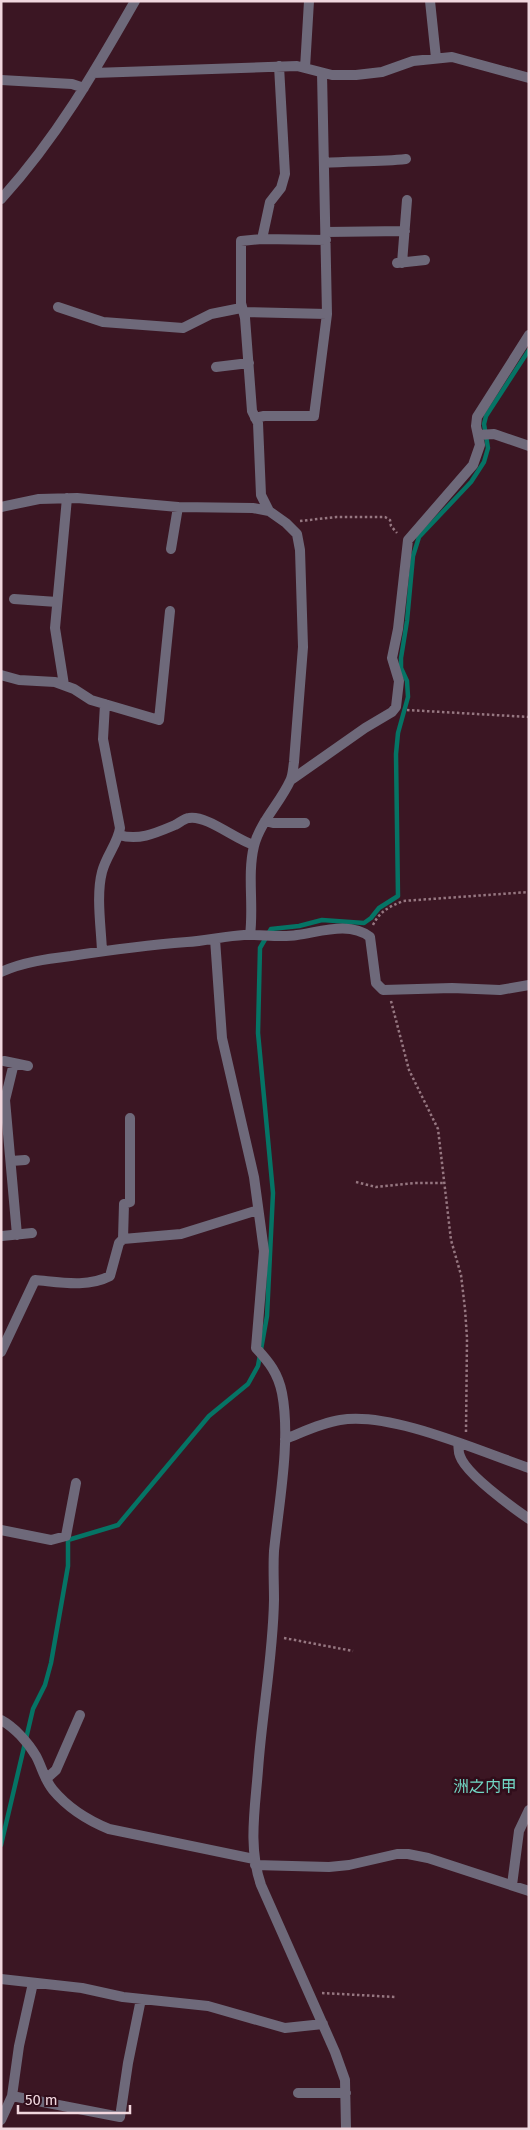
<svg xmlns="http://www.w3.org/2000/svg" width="530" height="2130" viewBox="0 0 530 2130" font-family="'Fira Sans','Noto Sans JP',sans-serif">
  <rect width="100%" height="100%" fill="#3b1623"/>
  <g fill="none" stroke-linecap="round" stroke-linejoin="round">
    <path stroke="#057465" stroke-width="4.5" d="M1 1845 33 1709 45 1685 51 1663 68 1566V1540L118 1525 209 1416 248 1384 258 1366 267 1316 273 1193 258 1033 260 948 271 929 299 926 322 920 364 923 371 918 379 908 398 896 396 754 398 733 408 697 407 681 401 668V658L407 621 413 556 419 537 471 482 484 462 488 448 484 424 486 416 529 350"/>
    <path stroke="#967781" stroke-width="2.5" stroke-dasharray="2.5 2.5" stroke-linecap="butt" d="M300 521 336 517H385L390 520 391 526 397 533
      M407 710 529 717
      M373 925C380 911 389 907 403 901L529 892
      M391 1001 409 1070 438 1129 451 1240 461 1275 465 1309 467 1338 466 1432
      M356 1182 376 1187 414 1183H444
      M284 1638 353 1651
      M322 1993 395 1997"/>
    <path stroke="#6e697a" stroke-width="10" d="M430 1 436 58
      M305 68 309 1
      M93 73 297 66 332 75H356L382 72 413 61 452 57 529 78
      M1 80 72 84 84 88
      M324 163C351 161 379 162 406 159
      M1 199C56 139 95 71 135 1
      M326 232 405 231
      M262 239 270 202 281 188 285 174 279 66
      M397 263 425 260
      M402 263 407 200
      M58 307 103 322 183 328 211 314 241 308
      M244 312 327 314
      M216 367 249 363
      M255 418 264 416H314L327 314 322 73
      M478 435 494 434 529 446
      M1 507 39 499 77 498 178 507 253 508 269 511 286 523 297 534 300 550 303 647 294 762C293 768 293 776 290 781 280 803 260 822 254 846 247 875 254 906 250 935
      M269 511 261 495 258 423 252 411 245 318 241 303V241L262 239 326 240
      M171 549 178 507
      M14 599 57 602
      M1 675 19 680 55 682 74 689 91 700 159 720 170 611
      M64 685 55 628 67 498
      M291 780 365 728 392 712 396 707 399 681 392 658 398 629 408 540 473 465 480 445 476 426 477 417 529 335
      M265 821 273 823H305
      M119 835C139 841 156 833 175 825 179 823 185 818 189 818 207 815 236 840 254 845
      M215 939 222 1038 254 1177 264 1251 256 1348C269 1362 278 1373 282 1393 291 1440 279 1502 274 1551 273 1568 274 1583 274 1600 273 1657 262 1713 258 1770 255 1809 248 1848 261 1885L335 2052 345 2080 346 2129
      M102 951C101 927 96 895 102 872 106 856 118 843 120 828L103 739 105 704
      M1 972C23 962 47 959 71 956 110 950 148 945 187 942 206 941 225 936 244 935 261 934 280 938 297 935 320 932 350 921 370 937L376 983 383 990 452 988 500 990 529 985
      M4 1061 28 1066
      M14 1063 5 1100 17 1235
      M11 1161 25 1160
      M2 1236 32 1233
      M123 1239 124 1204 130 1202V1118
      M1 1352 35 1280C59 1282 87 1288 110 1276L119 1243 123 1239 181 1234 258 1210
      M285 1439C303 1432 321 1423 340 1420 390 1411 479 1451 529 1468
      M458 1444C459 1447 458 1452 460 1456 466 1474 512 1507 529 1519
      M1 1530 51 1540 66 1536 76 1483
      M1 1720C14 1727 28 1742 36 1756 42 1767 44 1779 53 1790 68 1808 87 1820 109 1829L254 1859
      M46 1779 56 1770 80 1715
      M255 1865 329 1867 349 1865 397 1854H408L428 1858 529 1891
      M512 1885 519 1831 529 1810
      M1 1979 82 1988 123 1997 208 2006 285 2028 323 2024
      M298 2093H346
      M12 2096 120 2117 128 2063 141 1999
      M1 2120 12 2096 19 2046 33 1983"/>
  </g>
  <g text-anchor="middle" stroke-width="5" stroke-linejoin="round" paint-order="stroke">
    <g font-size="16" fill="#71d6c3" stroke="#300d1a">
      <text x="485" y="1792">洲之内甲</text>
    </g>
  </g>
  <rect width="530" height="2130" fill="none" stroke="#f1d7de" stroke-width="5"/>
  <path d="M18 2105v8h112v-8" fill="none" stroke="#f1d7de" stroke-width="2.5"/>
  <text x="25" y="2105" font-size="15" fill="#f1d7de" stroke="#300d1a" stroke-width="4" paint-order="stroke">50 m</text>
</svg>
